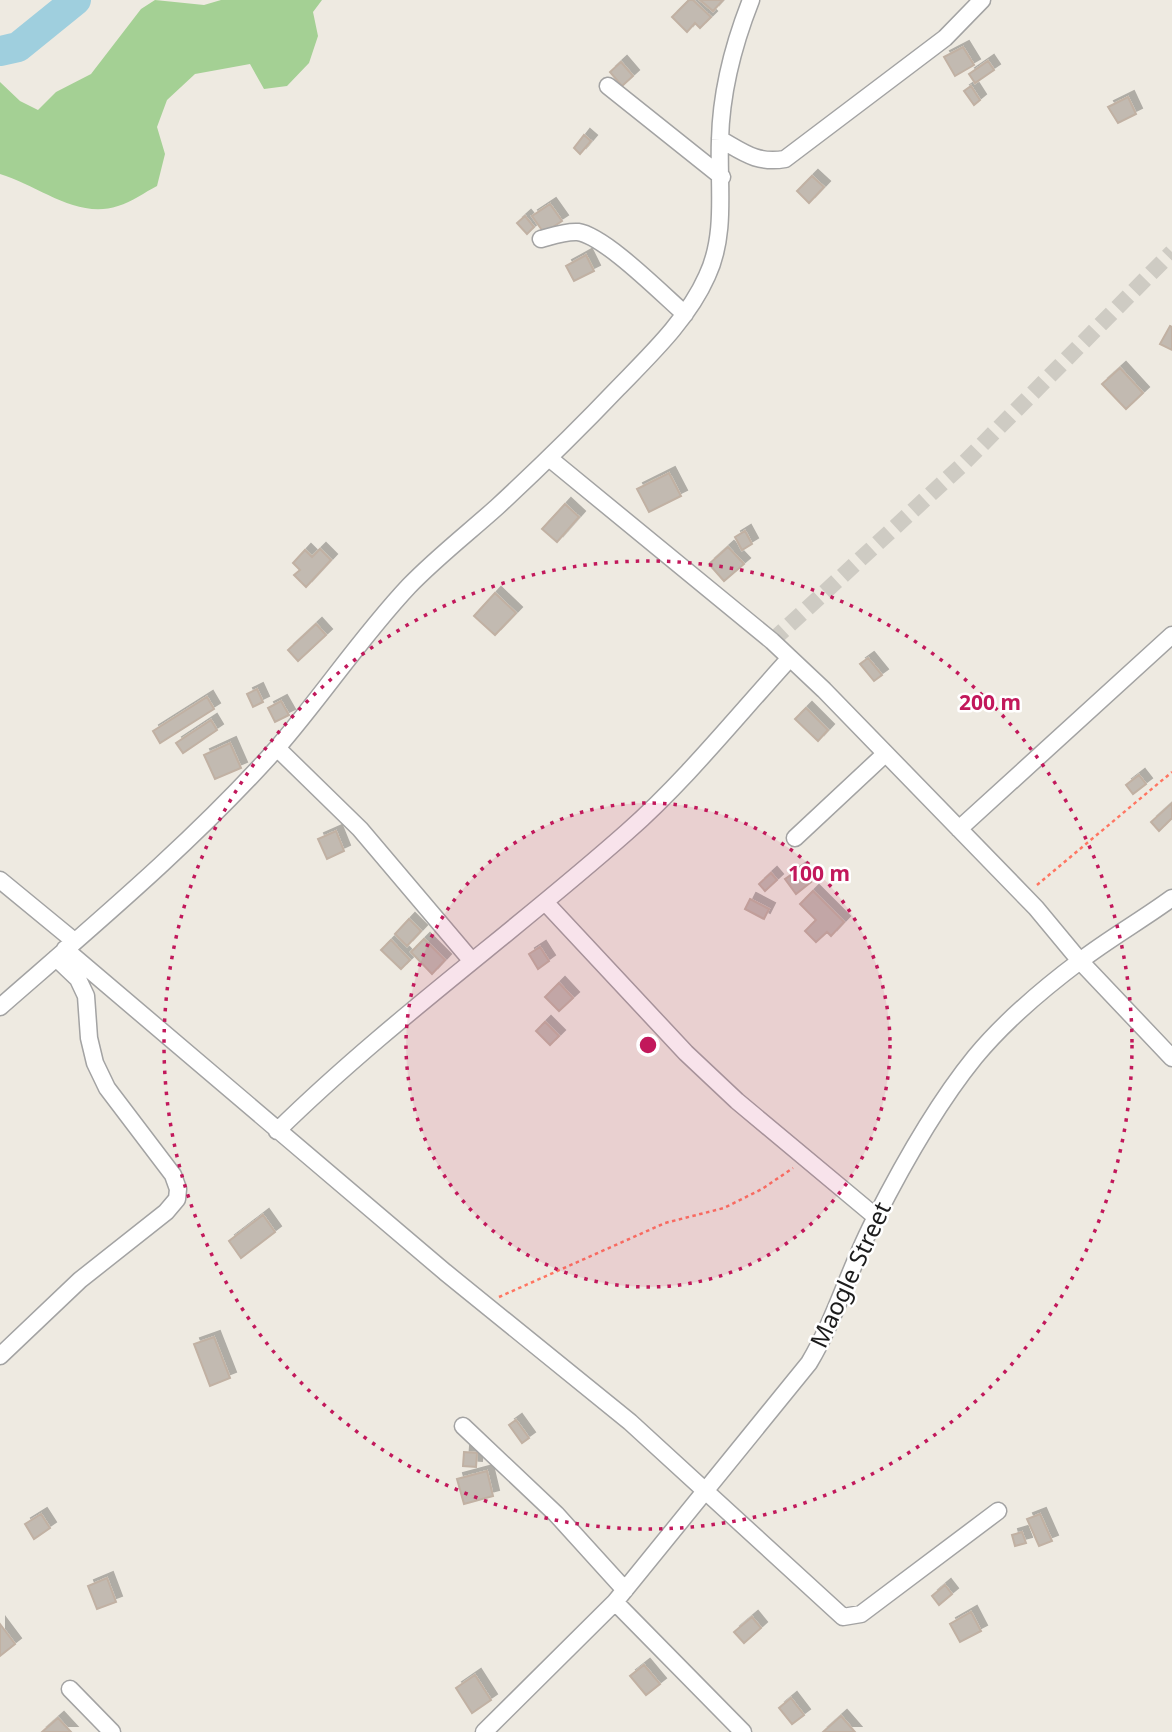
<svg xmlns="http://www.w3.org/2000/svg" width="1172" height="1732" viewBox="0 0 1172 1732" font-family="'Noto Sans',sans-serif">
  <defs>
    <filter id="shadow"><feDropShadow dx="6" dy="-6" stdDeviation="0" flood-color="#0004"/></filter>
  </defs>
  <rect width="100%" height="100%" fill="#eeeae1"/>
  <path fill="#a4d094" d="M155 0 204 5 221 0H322L313 12 318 36 309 63 287 86 264 89 250 64 195 74 167 100 157 127 165 154 157 186C145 192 132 202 118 206 77 220 38 185 0 174V82L20 101 38 110 56 92 91 74 141 9Z"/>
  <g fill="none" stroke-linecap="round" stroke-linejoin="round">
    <path stroke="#9fcfde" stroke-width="30" d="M0 51 18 47 76 0"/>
  </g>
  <path fill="#c2bab1" stroke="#c1b1a3" stroke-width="2" filter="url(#shadow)" d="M689 0H693L711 17 700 28 695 23 687 32 672 17Z
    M700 0H723L713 11Z
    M963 47 974 65 955 76 944 57Z
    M988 61 994 70 975 83 969 74Z
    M621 62 633 76 622 86 610 72Z
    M971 86 980 100 974 105 964 91Z
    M1128 97 1136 114 1118 123 1108 107Z
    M584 135 591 141 580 154 574 148Z
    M812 176 824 187 809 203 797 191Z
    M550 204 562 221 544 233 532 216Z
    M525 216 534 227 527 234 517 223Z
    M586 255 594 271 574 281 566 266Z
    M1170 326 1172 327V350L1160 344Z
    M1120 368 1143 393 1126 409 1102 384Z
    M669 473 681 496 649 512 637 489Z
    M565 504 579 517 557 542 542 529Z
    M745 531 752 544 742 550 735 537Z
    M728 547 744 564 724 581 709 564Z
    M320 549 331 560 306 587 294 575 300 570 293 563 305 550 312 557Z
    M495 593 516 613 495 635 474 616Z
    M316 624 326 635 298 661 288 650Z
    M868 658 882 675 874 681 860 664Z
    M257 689 263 702 253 707 247 694Z
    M207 697 214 709 160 743 153 731Z
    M281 701 289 715 275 722 268 708Z
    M806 708 828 730 818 741 795 719Z
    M211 720 217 730 183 753 176 743Z
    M230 743 241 768 215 779 204 755Z
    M1139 775 1146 784 1133 794 1126 785Z
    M1172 803V818L1159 831 1151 822Z
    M336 831 344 851 327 859 318 839Z
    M801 868 811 882 796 894 785 879Z
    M771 873 777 880 765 891 759 884Z
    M813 891 844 922 831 936 827 932 816 942 805 931 816 920 800 904Z
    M750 899 769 909 764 919 745 909Z
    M409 919 421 931 407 946 395 934Z
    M424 939 445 960 432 974 411 952Z
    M391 940 410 960 401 969 381 950Z
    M540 947 549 961 538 969 529 954Z
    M559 983 573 998 559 1011 545 997Z
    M545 1022 559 1036 550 1045 536 1031Z
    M263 1215 275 1232 241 1258 229 1241Z
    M214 1337 230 1378 210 1386 194 1344Z
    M516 1420 529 1438 522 1443 509 1425Z
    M464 1452 477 1453 476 1467 463 1466Z
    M487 1471 493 1496 464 1504 457 1479Z
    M41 1514 50 1528 34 1539 25 1524Z
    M1040 1514 1052 1541 1039 1546 1027 1519Z
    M1022 1532 1026 1543 1015 1546 1012 1535Z
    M107 1578 116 1602 97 1609 88 1586Z
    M945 1585 952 1594 939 1605 932 1596Z
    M971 1612 981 1631 960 1642 950 1624Z
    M752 1617 761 1628 744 1643 734 1632Z
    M0 1624 15 1644 0 1656Z
    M644 1665 660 1684 646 1695 630 1676Z
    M475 1675 491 1700 472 1713 456 1688Z
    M791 1698 804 1715 792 1724 779 1708Z
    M841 1716 855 1732H823Z
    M58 1718 71 1732H42Z"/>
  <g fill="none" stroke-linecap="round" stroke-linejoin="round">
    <path stroke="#cecbc3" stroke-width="16" stroke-dasharray="16 8" stroke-linecap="butt" d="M772 641 961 466 1172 252"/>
    <g stroke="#a3a3a3" stroke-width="19">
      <path id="street" d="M608 86 722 177
        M720 139C743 152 757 164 785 159L945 38 982 0
        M541 239C552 236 566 231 578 232 605 236 663 295 685 314
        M549 458 772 641 824 690 1036 908 1080 961 1172 1058
        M277 748 360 829 471 960
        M959 829 1172 635
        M795 838 885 754
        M0 880 73 940
        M545 902 686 1053 737 1101 876 1217
        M65 949 445 1272 630 1422 843 1617 861 1614 998 1511
        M0 1007C95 924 193 842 277 748 323 695 361 637 409 586 436 558 468 533 497 507 539 468 579 429 618 388 651 354 688 319 707 276 727 234 718 184 720 140 721 93 734 43 751 0
        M277 1131C387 1023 512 934 627 832 686 780 737 716 790 658
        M0 1356 80 1280 166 1212 177 1199 178 1189 173 1175 107 1088 95 1063 89 1038 86 996 78 979 56 958
        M463 1426 556 1514 625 1590
        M615 1602 743 1732
        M70 1689 112 1732
        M484 1732 615 1602 809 1363C836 1318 850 1266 875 1219 903 1164 936 1105 975 1057 1004 1022 1044 988 1080 961 1110 938 1142 920 1172 898"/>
    </g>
    <path stroke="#ff7662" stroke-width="2.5" stroke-dasharray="3.5 3.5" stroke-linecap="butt" d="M1037 885 1172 772
      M499 1297 665 1223 724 1208 762 1189 793 1168"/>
    <use href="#street" stroke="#fff" stroke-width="16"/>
  </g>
  <circle cx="648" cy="1045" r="242" fill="#c2185b" fill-opacity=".12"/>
  <g fill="none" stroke="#c2185b" stroke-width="3.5" stroke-dasharray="3.5 7">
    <circle cx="648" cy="1045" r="242"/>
    <circle cx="648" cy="1045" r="484"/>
  </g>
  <g text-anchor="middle" stroke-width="5" stroke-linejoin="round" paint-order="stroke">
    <g font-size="24" fill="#1c1c1c" stroke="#fff">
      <text transform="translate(851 1275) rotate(-65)" y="8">Maogle Street</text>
    </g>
  </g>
  <circle cx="648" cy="1045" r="10" fill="#c2185b" stroke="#fff" stroke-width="3.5"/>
  <g font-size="21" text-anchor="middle" font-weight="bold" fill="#c2185b" stroke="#fff" stroke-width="5" stroke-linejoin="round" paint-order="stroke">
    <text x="990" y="710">200 m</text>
    <text x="819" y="881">100 m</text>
  </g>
</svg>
